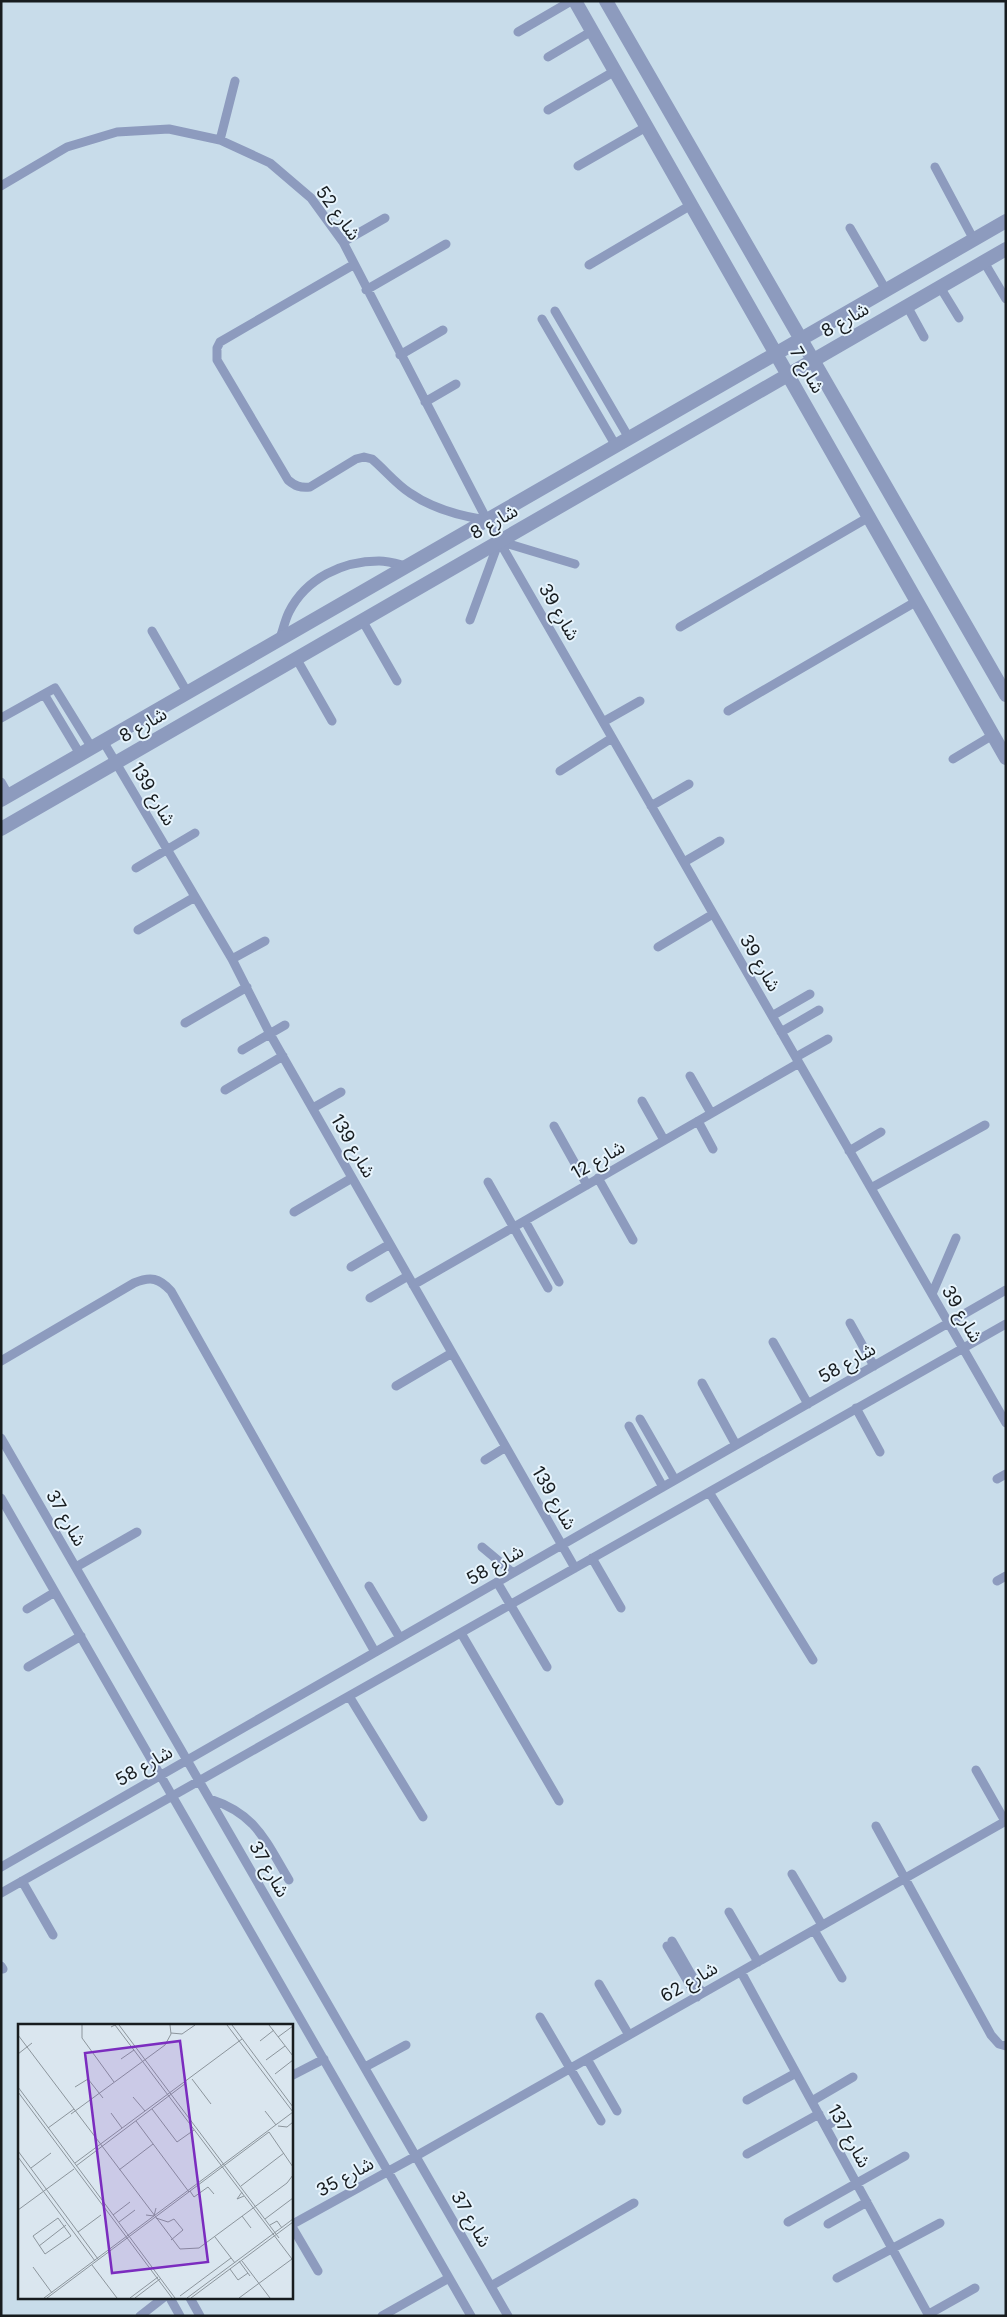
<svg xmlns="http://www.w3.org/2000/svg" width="1007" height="2317" viewBox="0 0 1007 2317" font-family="Inter,'Noto Sans Arabic',sans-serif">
  <rect width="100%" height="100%" fill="#dae6ef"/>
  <path fill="#c8dcea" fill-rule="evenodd" d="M1 1H1006V2316H1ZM19 2026H291V2298H19Z"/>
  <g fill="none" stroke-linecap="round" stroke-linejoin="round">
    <path stroke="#8d9bbe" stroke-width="9" d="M518 32 571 1
      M548 57 592 31
      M548 110 615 71
      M220 140 235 81
      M578 166 646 127
      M935 167 974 240
      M1 186 67 147 117 132 169 129 220 140 270 163 311 198 343 242 487 520 1006 1423
      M850 228 886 290
      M343 242 385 218
      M984 262 1006 299
      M353 265 220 342 217 348V360L288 480C295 486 300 488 310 487L356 459 364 457 372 459C385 470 396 484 410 493 433 509 459 516 487 520
      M589 265 691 205
      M940 287 959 318
      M366 290 446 244
      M907 306 924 337
      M555 311 629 438
      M542 319 616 446
      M400 355 443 330
      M425 402 456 384
      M362 620 397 681
      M470 620 499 541 575 564
      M680 627 869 517
      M152 631 187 692
      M280 638C283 630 285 620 289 612 306 578 343 561 379 561 388 561 398 564 406 566
      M296 658 332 721
      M44 694 80 754
      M728 711 917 601
      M1 718 55 688 92 748
      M603 722 640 701
      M103 741 232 959 270 1034 575 1568
      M953 759 993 735
      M560 771 612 738
      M1 782 9 796
      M651 806 689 784
      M684 862 720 841
      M136 868 195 833
      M138 930 195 897
      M658 947 713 914
      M232 959 265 941
      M772 1016 810 994
      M185 1023 247 987
      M781 1032 819 1010
      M242 1050 285 1025
      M796 1057 828 1039
      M690 1076 711 1113
      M225 1090 283 1056
      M642 1101 664 1140
      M313 1108 341 1092
      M698 1121 713 1149
      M554 1126 587 1185
      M849 1151 881 1132
      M598 1178 633 1240
      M488 1182 548 1288
      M871 1188 985 1125
      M294 1212 352 1178
      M525 1221 559 1282
      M351 1267 390 1244
      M413 1285 799 1063
      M932 1294 956 1238
      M370 1298 408 1276
      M850 1323 874 1366
      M773 1342 808 1404
      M1 1361 134 1283C151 1276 159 1278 171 1291L375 1652
      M702 1383 736 1445
      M396 1386 452 1353
      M856 1408 880 1452
      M640 1419 675 1480
      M629 1426 663 1487
      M1 1438 508 2316
      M485 1460 506 1447
      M997 1479 1006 1474
      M709 1492 813 1660
      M1 1498 471 2316
      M482 1547 513 1573
      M592 1558 621 1608
      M76 1567 137 1532
      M997 1581 1006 1576
      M497 1582 547 1667
      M369 1586 400 1638
      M27 1609 55 1592
      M461 1633 559 1801
      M28 1667 81 1636
      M349 1696 423 1817
      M976 1770 1005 1821
      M210 1799C256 1814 265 1840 289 1880
      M876 1826 991 2035 999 2044 1006 2046
      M1 1867 1006 1290
      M792 1874 822 1925
      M22 1881 53 1935
      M1 1893 1006 1324
      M729 1912 758 1962
      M814 1930 842 1978
      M672 1941 702 1993
      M667 1946 697 1997
      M1 1966 3 1969
      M741 1972 929 2316
      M599 1984 629 2035
      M540 2017 601 2121
      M587 2059 617 2111
      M365 2067 406 2045
      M291 2076 324 2059
      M747 2100 796 2073
      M812 2101 853 2077
      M826 2126 842 2117
      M747 2154 819 2114
      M788 2222 905 2156
      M828 2224 867 2202
      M318 2271 291 2225 416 2156 1006 1821
      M837 2278 940 2223
      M491 2286 634 2203
      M170 2298 180 2316
      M190 2298 200 2316
      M929 2314 975 2288
      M140 2316 163 2298
      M382 2316 449 2278"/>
    <path stroke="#8d9bbe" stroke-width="14" d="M575 1 1006 758
      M606 1 1006 695
      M1 800 1006 221
      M1 829 1006 249"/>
  </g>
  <g text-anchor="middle" stroke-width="4" stroke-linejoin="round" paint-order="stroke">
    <g font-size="18" fill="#171c1f" stroke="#e7f4fd">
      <text transform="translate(338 213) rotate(54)" y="6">شارع 52</text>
      <text transform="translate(845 320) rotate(-30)" y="6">شارع 8</text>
      <text transform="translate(807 370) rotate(60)" y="6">شارع 7</text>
      <text transform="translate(494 522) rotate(-30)" y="6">شارع 8</text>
      <text transform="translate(559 612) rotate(60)" y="6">شارع 39</text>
      <text transform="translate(143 725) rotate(-30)" y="6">شارع 8</text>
      <text transform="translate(153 794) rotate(59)" y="6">شارع 139</text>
      <text transform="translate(760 963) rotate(60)" y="6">شارع 39</text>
      <text transform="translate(353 1146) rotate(60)" y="6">شارع 139</text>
      <text transform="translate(598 1160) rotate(-30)" y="6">شارع 12</text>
      <text transform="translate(962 1314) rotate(60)" y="6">شارع 39</text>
      <text transform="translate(847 1363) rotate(-30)" y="6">شارع 58</text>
      <text transform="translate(554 1498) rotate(60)" y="6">شارع 139</text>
      <text transform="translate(66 1518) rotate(60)" y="6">شارع 37</text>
      <text transform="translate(495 1565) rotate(-30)" y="6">شارع 58</text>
      <text transform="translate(144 1766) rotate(-30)" y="6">شارع 58</text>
      <text transform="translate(269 1869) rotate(60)" y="6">شارع 37</text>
      <text transform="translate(689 1982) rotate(-30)" y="6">شارع 62</text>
      <text transform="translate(849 2136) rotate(61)" y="6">شارع 137</text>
      <text transform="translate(345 2177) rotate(-29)" y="6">شارع 35</text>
      <text transform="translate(471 2219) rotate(60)" y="6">شارع 37</text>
    </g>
  </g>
  <g transform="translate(18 2024)">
    <rect width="275" height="275" fill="#dae6ef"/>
    <path fill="none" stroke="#8c959c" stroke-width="1" d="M64 1V14L96 58M101 1 261 214M209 1 275 88M214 1 275 83M251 1 275 32M93 3 97 1 274 235M153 9 164 10 177 1M0 11 162 225 181 224 269 159 275 151M260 13 275 2M242 17 256 6M0 30 14 19M103 35 116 26M248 36 267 22M257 50 275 36M174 55 193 80M0 63 157 274M57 63 70 55 85 74M0 68 154 274M115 73 127 87M134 85 159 118 176 106M247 87 258 101M93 89 104 104M53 90 147 21 153 10 152 1M118 97 171 168M260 102 269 103 275 98M30 104 56 85M251 108 275 143M0 127 80 235M0 133 77 237M57 139 224 15M58 142 168 59M13 144 33 129M101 146 135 120M223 162 266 129M172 167 176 173 190 163 196 170M224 168 219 175 226 172M0 186 56 145M95 191 112 178M128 191 136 192 138 184M224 192 233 204M40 194 53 212 27 230 15 212ZM138 194 150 198 156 195 165 206 153 216M247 195 275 174M101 198 117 186M252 201 259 197 264 204M60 208 83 191M197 213 217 239M21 222 48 201M221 237 232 252M224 237 252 274M74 241 99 274M15 243 34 269M212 245 220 256 230 249M162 272 213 234M26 274 275 88M29 274 251 108M112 274 140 253M117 274 142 255M169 274 275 195M173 274 275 198M221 274 274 235"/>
    <path fill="#7b2cbf" fill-opacity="0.15" stroke="#7b2cbf" stroke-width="2.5" d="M162 17 190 238 94 249 67 29Z"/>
    <rect width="275" height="275" fill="none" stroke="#171c1f" stroke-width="2.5"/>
  </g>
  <rect width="1007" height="2317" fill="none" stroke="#171c1f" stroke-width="5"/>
</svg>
